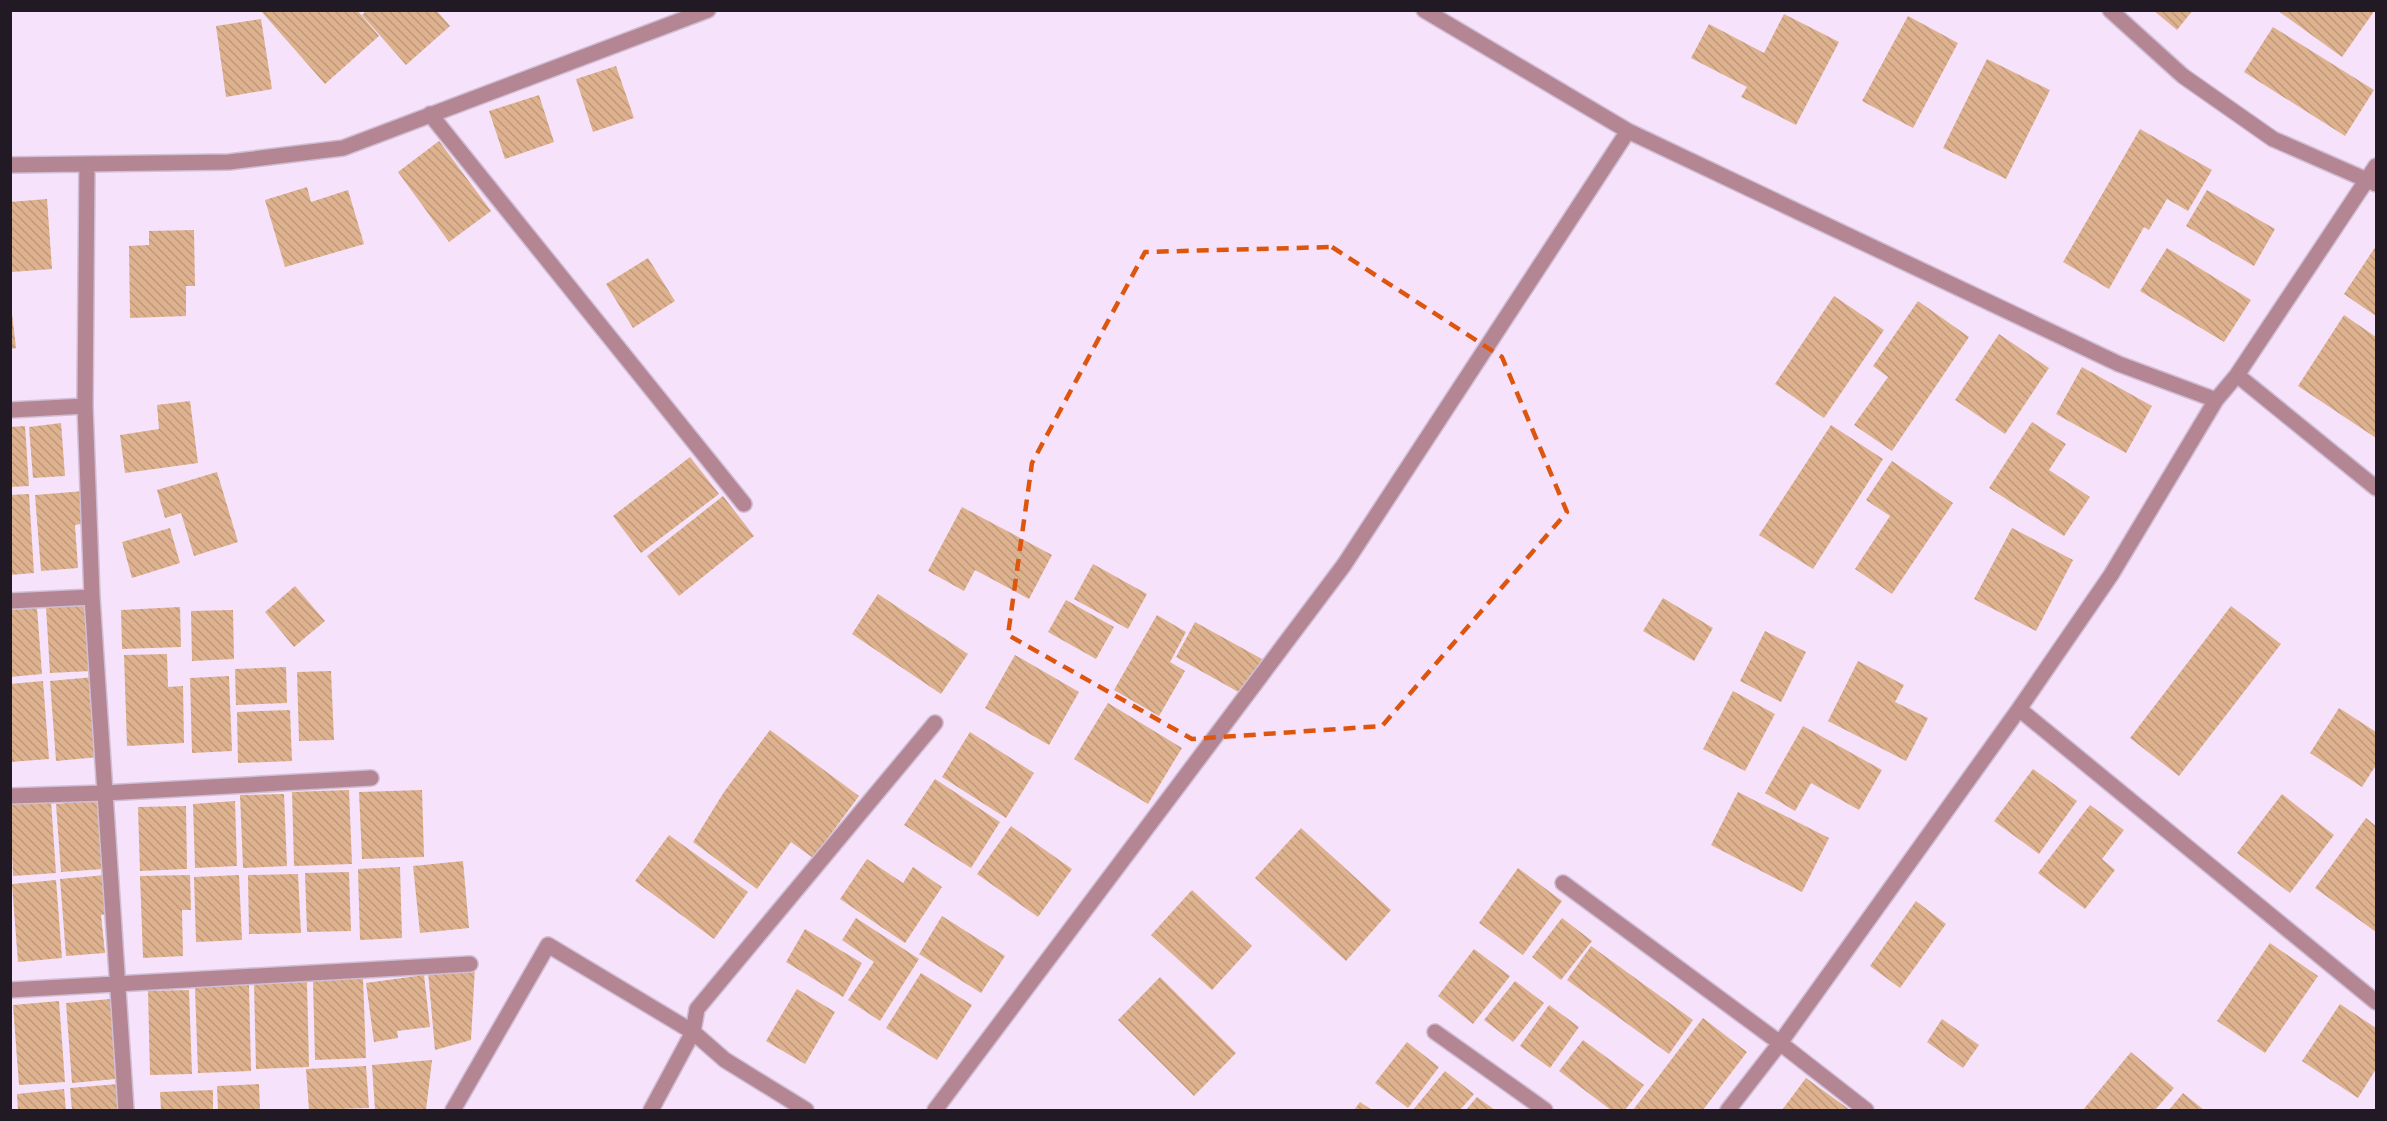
<svg xmlns="http://www.w3.org/2000/svg" width="2387" height="1121" viewBox="0 0 2387 1121" font-family="Literata,serif">
  <defs>
    <pattern id="building-back-hatch" width="6" height="6" patternUnits="userSpaceOnUse" patternTransform="scale(1.5)"><rect width="6" height="6" fill="#deb28f"/><path d="M-1 5l2 2M0 0l6 6M5-1l2 2" fill="none" stroke="#be987b"/></pattern>
  </defs>
  <rect width="100%" height="100%" fill="#f6e2fb"/>
  <path fill="url(#building-back-hatch)" d="M260 10H357L379 36 325 84Z
    M367 10H436L450 26 406 65 362 15Z
    M2153 10H2193L2177 30Z
    M2277 10H2375L2342 57Z
    M1784 14 1839 42 1796 125 1741 97 1747 87 1691 58 1709 24 1764 53Z
    M1908 16 1958 43 1913 128 1862 101Z
    M261 19 272 89 226 97 216 26Z
    M2273 27 2374 90 2345 136 2244 72Z
    M1987 59 2050 90 2006 179 1943 148Z
    M616 66 634 118 593 132 576 79Z
    M539 95 554 142 505 159 489 111Z
    M2140 129 2212 170 2188 211 2167 199 2149 230 2144 227 2109 289 2063 262Z
    M439 141 491 211 449 242 398 172Z
    M307 187 311 202 348 190 364 244 285 267 265 200Z
    M2207 190 2275 229 2254 266 2186 226Z
    M47 199 52 269 12 272 10 202Z
    M194 230 195 286H186V316L130 318 129 246 149 245V231Z
    M2376 246V316L2344 294Z
    M2167 248 2251 300 2224 342 2140 291Z
    M648 258 675 301 633 328 606 284Z
    M10 296 16 348 10 349Z
    M1834 296 1884 330 1824 418 1775 384Z
    M1918 301 1969 337 1892 451 1854 425 1888 377 1873 366Z
    M2344 315 2376 337V438L2298 386Z
    M1999 334 2049 368 2005 434 1955 400Z
    M2082 367 2152 406 2126 453 2056 414Z
    M190 401 198 463 125 473 120 435 159 429 157 405Z
    M2032 422 2066 444 2049 470 2090 497 2064 536 1989 488Z
    M61 423 65 476 33 478 29 427Z
    M1831 425 1883 459 1813 569 1759 535Z
    M25 426 29 486 10 487V427Z
    M690 457 719 494 641 553 613 516Z
    M1892 461 1953 503 1892 594 1855 569 1890 516 1866 500Z
    M217 472 238 542 194 556 181 513 165 518 157 490Z
    M84 491 86 523 75 525 78 568 41 571 35 495Z
    M29 494 34 573 10 575V495Z
    M723 496 754 536 679 596 647 556Z
    M962 507 1052 555 1029 599 975 570 964 591 928 571Z
    M170 528 180 563 132 578 122 542Z
    M2012 528 2073 560 2036 631 1974 599Z
    M1093 564 1147 594 1128 629 1074 599Z
    M295 586 325 621 294 647 265 612Z
    M878 594 968 654 941 694 852 634Z
    M1663 598 1713 628 1694 661 1643 631Z
    M1066 600 1114 627 1096 659 1048 632Z
    M86 604 91 671 50 673 46 607Z
    M2231 606 2281 644 2179 776 2130 738Z
    M180 607 181 647 122 649 121 610Z
    M37 608 42 674 10 677V610Z
    M233 610 234 659 192 661 191 611Z
    M1157 615 1186 632 1170 662 1185 671 1159 716 1114 690Z
    M1195 622 1262 659 1242 694 1176 657Z
    M1765 631 1806 652 1781 702 1740 681Z
    M167 654 168 687 183 686 184 743 127 746 124 655Z
    M1015 655 1079 692 1049 745 985 708Z
    M1858 661 1904 685 1895 702 1928 718 1906 761 1828 721Z
    M286 667 287 703 236 705 235 669Z
    M331 671 334 740 299 741 297 672Z
    M229 676 232 751 192 753 190 678Z
    M94 677 99 757 56 761 50 681Z
    M43 681 49 759 10 762V684Z
    M1733 691 1775 714 1745 771 1703 749Z
    M1108 703 1182 748 1148 804 1074 759Z
    M2339 708 2376 732V765L2362 787 2310 753Z
    M290 710 292 761 238 763 237 712Z
    M1803 726 1882 770 1859 810 1811 783 1795 811 1765 793Z
    M770 730 859 796 813 858 791 842 757 889 693 842 724 792Z
    M970 732 1034 773 1006 818 942 777Z
    M2033 769 2077 801 2039 854 1994 821Z
    M935 779 1000 822 971 868 904 825Z
    M349 790 352 864 294 866 292 792Z
    M422 790 424 857 362 859 359 792Z
    M1738 792 1829 838 1802 892 1711 845Z
    M284 794 287 866 243 868 240 795Z
    M2282 794 2334 835 2290 893 2237 853Z
    M98 800 103 869 61 872 56 804Z
    M51 801 56 873 13 876 10 804Z
    M235 801 237 866 195 868 193 804Z
    M2090 805 2124 830 2102 859 2115 870 2085 909 2038 873Z
    M186 806 187 869 140 871 138 807Z
    M2366 818 2376 826V932L2315 888Z
    M1011 826 1072 869 1038 917 977 874Z
    M1301 828 1391 910 1346 961 1255 878Z
    M669 835 748 892 714 939 635 881Z
    M867 859 903 883 913 867 942 887 905 943 840 899Z
    M463 861 469 928 420 933 413 866Z
    M400 867 402 938 360 940 358 869Z
    M1518 868 1562 901 1523 955 1479 923Z
    M349 872 351 931 307 932 305 873Z
    M298 874 301 933 249 934 248 875Z
    M106 875 109 914 101 915 105 953 66 956 60 879Z
    M190 875 191 910H182L183 956 143 958 140 876Z
    M239 875 242 940 196 942 194 877Z
    M56 880 62 958 18 962 12 884Z
    M1192 890 1252 946 1212 990 1151 935Z
    M1916 901 1946 924 1900 988 1870 966Z
    M942 916 1005 956 981 993 919 954Z
    M856 918 919 959 880 1021 848 1000 874 962 842 940Z
    M1562 918 1592 941 1561 980 1532 957Z
    M805 929 862 963 843 997 786 962Z
    M2270 943 2318 976 2265 1053 2217 1021Z
    M1591 946 1693 1020 1669 1054 1567 980Z
    M1474 949 1510 976 1473 1024 1438 996Z
    M475 967 471 1040 435 1050 428 972Z
    M921 973 972 1005 937 1060 886 1028Z
    M424 975 430 1027 397 1031 398 1038 374 1042 366 983Z
    M1160 977 1236 1053 1194 1096 1118 1020Z
    M363 978 366 1058 315 1060 313 980Z
    M1515 981 1544 1003 1513 1042 1484 1020Z
    M307 982 309 1067 256 1069 254 984Z
    M249 985 251 1071 198 1073 195 987Z
    M797 989 835 1012 805 1064 766 1041Z
    M189 990 192 1074 150 1075 148 991Z
    M110 999 116 1079 72 1083 66 1003Z
    M59 1001 65 1082 19 1085 13 1005Z
    M2340 1004 2376 1028V1069L2358 1098 2302 1061Z
    M1549 1005 1579 1027 1550 1068 1520 1046Z
    M1703 1018 1747 1052 1703 1110H1633Z
    M1942 1019 1979 1045 1963 1068 1927 1042Z
    M1583 1040 1644 1085 1625 1110H1611L1559 1071Z
    M1407 1042 1439 1067 1408 1108 1375 1083Z
    M2131 1052 2174 1088 2155 1110H2083Z
    M432 1060 426 1110H375L372 1065Z
    M366 1066 369 1108 309 1110 306 1069Z
    M1445 1071 1474 1094 1460 1110H1413Z
    M1806 1078 1850 1110H1782Z
    M118 1084 120 1110H72L70 1088Z
    M259 1084 260 1110H218L217 1086Z
    M64 1089 66 1110H18L17 1094Z
    M213 1090V1110H161L160 1092Z
    M2183 1093 2204 1110H2169Z
    M1477 1097 1495 1110H1466Z
    M1360 1102 1372 1110H1354Z"/>
  <g fill="none" stroke-linecap="round" stroke-linejoin="round">
    <g stroke="#d0bed4" stroke-width="18">
      <path id="street" d="M1424 10 1628 131 2119 364 2216 400
        M2110 10 2183 76 2273 139 2376 184
        M430 114 744 504
        M87 164 85 406 92 597 126 1110
        M10 165 229 162 343 148 708 10
        M2237 375 2376 488
        M10 410 85 406
        M10 601 92 597
        M2019 709 2376 1002
        M10 796 105 793 371 778
        M1563 883 1780 1043 1866 1110
        M10 990 470 964
        M1435 1032 1545 1110
        M453 1110 548 945 693 1032 651 1110
        M806 1110 725 1060 693 1032 697 1009 935 723
        M935 1110 1344 565 1628 131
        M1728 1110 1780 1043 2019 709 2111 575 2216 400 2237 375 2376 166"/>
    </g>
    <use href="#street" stroke="#b48693" stroke-width="15"/>
  </g>
  <path fill="none" stroke="#de560d" stroke-width="4.5" stroke-dasharray="12 8" stroke-linejoin="round" d="M1332 247 1502 357 1567 512 1382 726 1192 739 1008 635 1032 463 1145 252Z"/>
  <rect width="2387" height="1121" fill="none" stroke="#211924" stroke-width="24"/>
</svg>
